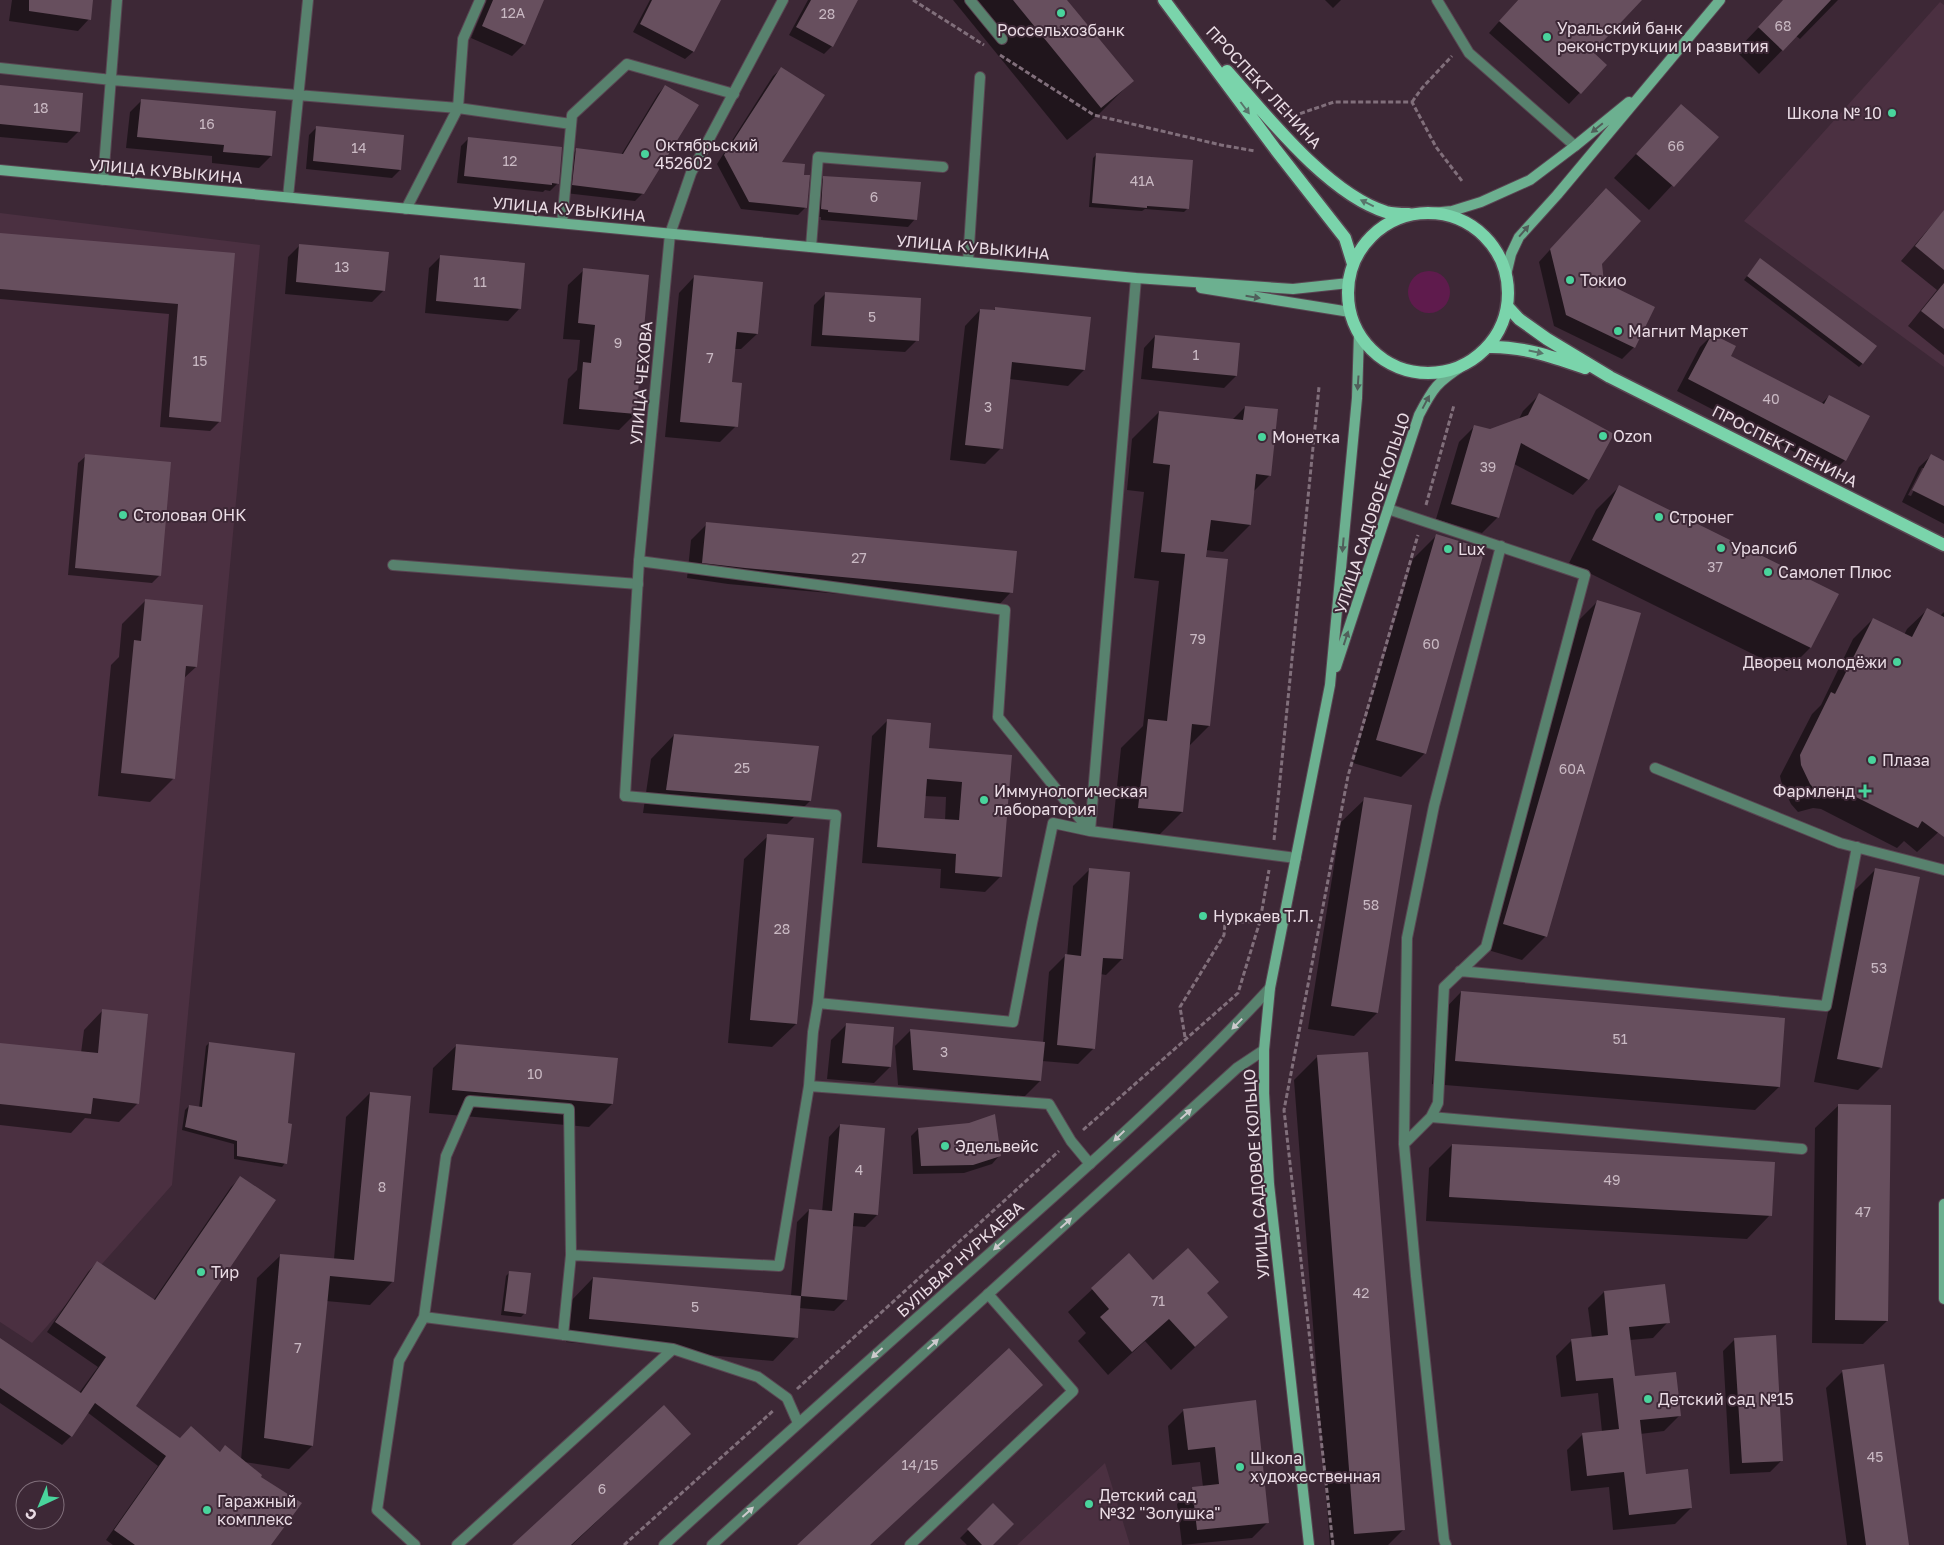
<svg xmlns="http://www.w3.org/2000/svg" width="1944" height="1545" viewBox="0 0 1944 1545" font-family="'Golos Text',sans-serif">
  <rect width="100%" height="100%" fill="#3d2836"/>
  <path fill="#4b3041" d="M1940 2 1944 5V367L1744 221Z
    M0 213 260 245 172 1185 32 1343 0 1322Z
    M1105 1463 1130 1545H1017Z"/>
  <path fill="#5f1b4d" d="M1408 292a21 21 0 1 1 42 0a21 21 0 1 1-42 0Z"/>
  <path fill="#0007" fill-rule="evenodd" d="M12 0H92L89 19 78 31 9 21Z
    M487 0H543L524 44 512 56 471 38Z
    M650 0H711L718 4 693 52 685 59 633 32Z
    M808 0H856L832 46 824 54 789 35Z
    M953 0H1066L1132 81 1099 114 1067 140Z
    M1325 0H1341L1333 8Z
    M1518 0H1640L1592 53 1606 65 1569 104 1489 33Z
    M1788 0H1838L1800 39 1796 36 1759 74 1736 51 1782 3Z
    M781 69 780 163 806 207 798 215 741 209 717 164 773 76Z
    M0 86 79 131 67 143 0 137Z
    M665 86 643 193 635 201 565 193 569 157 576 150 621 155 658 94Z
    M142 100 271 156 259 168 212 163V156L126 148 130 112Z
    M1681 105 1717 137 1649 210 1614 178Z
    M317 127 400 170 392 178 306 169 309 135Z
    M468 139 558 183 550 191 545 190 543 192 457 183 461 146Z
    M1096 155 1188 208 1184 212 1145 209 1142 211 1089 207 1093 158Z
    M824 177 915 219 908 227 821 220V217H814L816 185Z
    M1594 201 1603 283 1634 347 1622 359 1554 326 1539 262Z
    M1944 211V355L1908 326 1937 290 1901 261Z
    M0 235 233 254 220 421 210 431 160 427 169 314 0 299Z
    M300 245 384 290 372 302 285 294 288 257Z
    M441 256 519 309 508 321 425 313 429 268Z
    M1757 263 1863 363 1859 367 1744 280Z
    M584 270 635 414 619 430 563 424 568 379 577 370 580 340 563 339 568 285Z
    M694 277 757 334 741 349H734L731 383 736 426 720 442 665 437 679 293Z
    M826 293 917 340 905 352 811 346 814 305Z
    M996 308 1084 370 1068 386 1009 379 1001 448 985 464 950 460 965 326 980 310 993 311Z
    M1712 335 1729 356 1821 404 1829 396 1845 460 1833 472 1677 391 1700 347Z
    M1155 336 1236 376 1224 388 1141 379 1144 348Z
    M1539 395 1588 479 1573 495 1514 464 1498 517 1482 533 1436 519 1459 442 1475 426 1490 431 1519 419 1523 411Z
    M1245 407 1270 475 1253 492 1250 525 1223 552 1206 550 1209 726 1189 746 1182 812 1155 839 1112 834 1121 748 1143 726 1159 581 1134 578 1144 492 1127 490 1132 439 1159 412 1232 420Z
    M86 456 160 575 152 583 68 575 78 463Z
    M1931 456 1944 462V524L1902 502 1919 467ZM1922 468H1925L1911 496 1908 495Z
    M1619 487 1837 594 1810 648 1787 671 1569 563 1596 510Z
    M707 524 1011 592 996 608 728 584 687 578 691 540Z
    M1436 536 1425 753 1401 777 1353 763 1413 559Z
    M145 601 196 667 183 679 174 778 150 802 98 796 111 665 119 657 122 624Z
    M1598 601 1546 936 1522 960 1481 948 1574 625Z
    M1927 610 1940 616 1944 612V827L1917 852 1904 841 1897 848 1821 809 1813 808 1798 812 1791 804 1782 785 1780 776 1812 714 1821 705 1853 639 1873 619 1904 635 1907 629Z
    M888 720 928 749 1010 756 1001 876 985 892 940 888 941 869 862 863 872 736ZM924 796 946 797 945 821 923 819Z
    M674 735 810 801 787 824 643 813 651 759Z
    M1365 799 1377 1013 1354 1036 1308 1029 1341 822Z
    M768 836 796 1024 772 1047 728 1043 744 859Z
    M1089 870 1122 959 1106 975 1100 974 1094 1048 1078 1064 1042 1061 1040 1081 1024 1097 898 1085 895 1046 911 1030 1043 1043 1049 972 1065 956H1067L1073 886Z
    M1875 870 1881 1067 1858 1090 1814 1082 1852 893Z
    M1461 992 1779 1087 1755 1110 1432 1084 1438 1016Z
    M103 1010 138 1103 119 1122 85 1118 71 1133 0 1125V1044L81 1053 84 1030Z
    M847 1024 893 1028 890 1067 874 1083 827 1079 831 1040Z
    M209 1043 286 1124 285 1163 282 1167 234 1159V1144L182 1130 185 1110 189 1106 199 1108 206 1046Z
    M457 1045 616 1060 612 1104 589 1127 429 1113 433 1068Z
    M1317 1057 1404 1529 1388 1545H1330L1294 1080Z
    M370 1093 393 1281 370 1305 326 1301 312 1446 289 1469 244 1462 270 1545H113L106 1540 158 1466 87 1412 71 1436 62 1445 0 1403V1340L79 1393 98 1367 47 1332 88 1272 97 1262 153 1301 231 1187 240 1178 134 1406 180 1439 241 1460 257 1278 281 1255 334 1259 346 1117Z
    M1839 1105 1887 1321 1863 1344 1812 1343 1815 1128Z
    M840 1125 877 1215 865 1227 852 1226 846 1299 834 1311 799 1308 796 1337 773 1361 566 1342 570 1302 593 1278 791 1296 797 1222 809 1210 822 1212 829 1137Z
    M918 1129 999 1156 992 1164 964 1173 913 1174 911 1136Z
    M1452 1145 1770 1215 1747 1239 1426 1221 1429 1168Z
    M1129 1255 1153 1282 1206 1294 1227 1317 1171 1370 1145 1341 1108 1375 1078 1341 1086 1333 1068 1312Z
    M510 1272 530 1274 524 1314 521 1317 501 1315 506 1276Z
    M1604 1292 1668 1322 1653 1338 1630 1340 1634 1378 1680 1415 1664 1431 1640 1434 1645 1475 1691 1508 1675 1524 1613 1530 1609 1487 1571 1491 1567 1450 1583 1434 1602 1432 1598 1393 1561 1397 1556 1356 1572 1340 1592 1338 1588 1308Z
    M1735 1339 1782 1460 1770 1472 1730 1474 1723 1351Z
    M1843 1371 1907 1545H1847L1826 1388Z
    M1254 1402 1268 1522 1252 1538 1182 1545 1177 1504 1193 1488 1203 1487 1200 1462 1172 1465 1168 1426 1184 1410Z
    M689 1434 572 1545H514Z
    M993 1505 991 1545H967L960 1538Z"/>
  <path fill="#674f5e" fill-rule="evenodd" d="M29 0H93L91 20 29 11Z
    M493 0H544L525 45 482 26Z
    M652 0H721L694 52 640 24Z
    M811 0H858L833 47 796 27Z
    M1013 0H1067L1134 81 1101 108Z
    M1518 0H1642L1593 52 1607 65 1581 94 1499 21Z
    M1783 0H1831L1783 51 1758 27Z
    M781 67 825 95 782 162 805 164 804 175H810L807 208 749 202 724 155Z
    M0 85 83 93 80 132 0 124Z
    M665 85 699 105 644 194 572 185 576 148 623 154Z
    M141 99 276 111 272 156 223 152 224 145 137 137Z
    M1681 104 1719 137 1674 187 1636 154Z
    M316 126 404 135 401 170 313 161Z
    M468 137 562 147 559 184 552 183V185L464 176Z
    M1096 153 1193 160 1189 209 1147 206V208L1092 203Z
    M823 176 921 182 917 220 828 212V210L821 209Z
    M1606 188 1641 221 1602 264 1604 282 1655 307 1635 348 1566 315 1550 249Z
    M1944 210V270L1915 246Z
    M0 233 235 253 221 422 169 417 178 304 0 289Z
    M299 244 389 252 385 291 296 282Z
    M440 255 525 263 521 309 436 301Z
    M1760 258 1877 346 1863 364 1747 276Z
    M583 268 649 275 636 414 579 409 583 362 591 363 595 325 578 323Z
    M694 275 763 282 758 334 737 332 732 382 742 383 738 427 680 422Z
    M1944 283V329L1921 311Z
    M825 292 921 298 919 341 822 335Z
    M995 307 1091 317 1085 370 1012 362 1003 449 965 445 980 309 995 310Z
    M1712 334 1736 346 1731 356 1824 404 1829 395 1870 416 1846 461 1688 379Z
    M1155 335 1240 343 1237 376 1152 368Z
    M1539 393 1614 434 1589 480 1521 443 1499 518 1451 504 1474 425 1490 429 1528 415Z
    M1245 406 1278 409 1271 476 1256 474 1251 525 1211 520 1206 557 1228 559 1210 726 1192 724 1183 812 1138 808 1148 719 1167 721 1185 554 1161 552 1170 465 1153 463 1159 411 1243 420Z
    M85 454 171 462 161 576 75 568Z
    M1931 454 1944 461V506L1912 490Z
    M1619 485 1839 594 1811 648 1592 540Z
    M706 522 1017 551 1013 593 745 568 702 563Z
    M1436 534 1485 549 1426 754 1376 740Z
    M145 599 203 605 197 667 186 666 175 779 121 773 134 640 141 641Z
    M1597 600 1641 613 1547 937 1503 924Z
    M1927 608 1944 617V837L1922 821 1918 828 1842 790 1834 788 1818 793 1810 784 1801 765 1800 755 1831 692 1835 694 1873 618 1912 637Z
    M887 719 931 723 929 748 1012 755 1002 877 955 873 956 854 877 847ZM927 779 962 782 959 820 924 818Z
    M674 734 819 746 811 801 666 790Z
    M1364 797 1412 805 1378 1013 1331 1006Z
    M767 834 814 838 797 1024 750 1020Z
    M1089 868 1130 872 1123 959 1103 958 1095 1049 1057 1045 1065 954 1081 956Z
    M1875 868 1920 877 1882 1068 1837 1059Z
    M1461 991 1785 1018 1780 1087 1455 1061Z
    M102 1009 148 1014 139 1104 93 1098 91 1114 0 1104V1043L98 1053Z
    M846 1023 894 1027 891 1067 842 1063Z
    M910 1029 1045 1042 1041 1081 913 1070Z
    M209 1042 295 1053 288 1123 292 1124 287 1164 237 1156V1141L185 1127 189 1105 202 1107Z
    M456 1044 618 1058 613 1104 452 1090Z
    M1368 1052 1405 1530 1354 1534 1317 1055Z
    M370 1092 411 1096 394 1282 330 1276 313 1446 264 1438 280 1254 354 1260Z
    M1838 1104 1891 1105 1888 1321 1835 1320Z
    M995 1114 1001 1156 973 1165 921 1166 918 1128 969 1123Z
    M840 1124 885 1128 878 1215 854 1213 847 1300 801 1296 809 1209 832 1211Z
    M1452 1144 1775 1162 1772 1216 1449 1197Z
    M240 1176 276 1200 136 1406 180 1438 191 1426 220 1452 225 1445 262 1475 261 1477 302 1503 271 1545H135L114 1530 166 1456 95 1403 72 1437 0 1388V1338L81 1393 106 1357 55 1322 97 1261 155 1300Z
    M1188 1248 1219 1282 1207 1293 1228 1317 1195 1347 1169 1319 1132 1352 1100 1317 1109 1309 1091 1288 1129 1253 1153 1280Z
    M509 1271 531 1273 526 1314 504 1311Z
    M593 1277 801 1296 798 1338 589 1319Z
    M1665 1284 1670 1323 1629 1327 1635 1376 1676 1372 1681 1416 1640 1420 1646 1474 1688 1469 1692 1508 1629 1515 1624 1472 1587 1476 1582 1433 1619 1429 1613 1378 1576 1381 1571 1339 1608 1335 1604 1291Z
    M1776 1335 1783 1461 1742 1463 1734 1338Z
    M1009 1348 1043 1385 870 1545H797Z
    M1884 1364 1909 1545H1866L1842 1370Z
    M1256 1400 1269 1523 1197 1530 1192 1487 1219 1484 1215 1447 1188 1450 1183 1409Z
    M664 1405 691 1434 571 1545H512Z
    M993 1503 1014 1524 993 1545H982L967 1529Z"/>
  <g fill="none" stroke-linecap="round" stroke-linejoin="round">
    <g stroke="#594552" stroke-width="12">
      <path id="lane" d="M970 0 1002 39
        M0 68 112 80 458 108 571 124
        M103 180 117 0
        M288 197 308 0
        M406 209 458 108 463 39 480 0
        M562 223 572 115 627 64 734 94
        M811 247 818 157 943 167
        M968 262 980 77
        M1388 509 1585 575 1486 947 1444 987 1438 1103 1431 1117 1404 1144 1416 1276 1444 1540 1446 1545
        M639 561 1005 610 998 717 1090 831
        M393 565 638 584
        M1655 768 1840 843 1944 870
        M625 796 836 815 818 1003
        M1090 831 1136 278
        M1460 971 1826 1006 1857 847
        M809 1086 813 1032 818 1003 1013 1022 1032 923 1053 823 1090 831 1296 858
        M1431 1117 1802 1149
        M1404 1144 1407 938 1434 806 1501 546
        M424 1317 446 1156 470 1101 569 1109 571 1255
        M563 1335 571 1255 779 1266 809 1086 1049 1104 1071 1141 1090 1164
        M415 1545 377 1510 399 1361 424 1317 673 1349 758 1377 787 1398 798 1423
        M457 1545 673 1349
        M910 1545 1073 1391 988 1294"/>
    </g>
    <g stroke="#594552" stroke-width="12">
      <path id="street" d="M1437 0 1469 53 1575 146
        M625 796 639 561 670 234 691 173 783 0
        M664 1545C769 1449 875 1355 981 1261 1080 1173 1180 1086 1270 988
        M712 1545 1237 1068 1264 1050"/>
    </g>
    <g stroke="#594552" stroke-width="12">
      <path id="secondary" d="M0 170 1136 278 1293 289 1349 283
        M1431 213 1452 211 1481 202 1530 180 1575 146 1629 102
        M1506 275 1511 254 1519 237 1557 195 1720 0
        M1201 288 1350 312
        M1336 667 1419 415C1433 388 1437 382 1464 365
        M1944 1204V1299
        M1309 1545 1269 1184 1264 1093V1050L1270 988 1330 685 1357 398 1359 334"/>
    </g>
    <g stroke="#594552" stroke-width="15">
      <path id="primary" d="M1164 0 1276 150 1345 238 1353 264
        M1227 71C1267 116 1328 194 1386 212 1393 214 1401 214 1409 214
        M1348 293a80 80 0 1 1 160 0a80 80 0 1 1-160 0Z
        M1507 306 1519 319 1547 339 1610 377 1944 545
        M1488 347C1522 346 1553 357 1585 368"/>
    </g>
    <path stroke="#816f7b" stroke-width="3" stroke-dasharray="5 2.5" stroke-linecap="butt" d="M913 0 984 45
      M1000 55 1094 115 1221 145 1255 151
      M1412 102 1422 88 1452 56
      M1293 116 1334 102H1412L1436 147 1462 181
      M1426 505 1454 405
      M1274 840 1319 387
      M1185 1037 1180 1007 1224 935 1225 923 1260 921
      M1083 1130 1238 993 1260 921 1269 870
      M797 1389 1059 1151
      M624 1545 774 1410
      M1333 1545 1284 1110 1348 776 1418 535"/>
    <use href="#lane" stroke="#58826e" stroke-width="10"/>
    <use href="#street" stroke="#58826e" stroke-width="10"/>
    <use href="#secondary" stroke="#6cb090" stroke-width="10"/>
    <use href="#primary" stroke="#7ad4ab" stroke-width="12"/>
  </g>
  <defs><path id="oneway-solid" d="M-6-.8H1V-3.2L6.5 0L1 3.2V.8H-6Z" transform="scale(1.25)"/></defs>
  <g fill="#58756b">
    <use href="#oneway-solid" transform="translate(1245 108) rotate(53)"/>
    <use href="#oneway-solid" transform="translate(1367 203) rotate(-154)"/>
    <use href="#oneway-solid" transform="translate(1536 352) rotate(12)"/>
  </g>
  <g fill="#505e5a">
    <use href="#oneway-solid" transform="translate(1597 128) rotate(141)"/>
    <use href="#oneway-solid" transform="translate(1524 231) rotate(-49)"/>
    <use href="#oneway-solid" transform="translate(1253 297) rotate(9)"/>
    <use href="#oneway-solid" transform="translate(1358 383) rotate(94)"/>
    <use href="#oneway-solid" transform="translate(1426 402) rotate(-62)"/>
    <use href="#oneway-solid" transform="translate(1343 545) rotate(95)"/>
    <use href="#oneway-solid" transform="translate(1346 638) rotate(-72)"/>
  </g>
  <g fill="#cdcacd">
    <use href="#oneway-solid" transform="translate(1237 1024) rotate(134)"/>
    <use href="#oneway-solid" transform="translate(1186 1114) rotate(-42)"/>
    <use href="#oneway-solid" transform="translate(1119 1136) rotate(136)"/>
    <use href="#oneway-solid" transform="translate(1066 1223) rotate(-42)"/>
    <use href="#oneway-solid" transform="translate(999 1245) rotate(138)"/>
    <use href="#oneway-solid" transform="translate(933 1344) rotate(-42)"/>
    <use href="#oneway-solid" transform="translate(877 1353) rotate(138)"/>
    <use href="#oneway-solid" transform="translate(748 1512) rotate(-42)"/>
  </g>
  <g fill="#49d49c" stroke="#3d2836" stroke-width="2">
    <circle cx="1061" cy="13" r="5"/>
    <circle cx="1547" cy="37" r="5"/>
    <circle cx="1892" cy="113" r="5"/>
    <circle cx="645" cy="154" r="5"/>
    <circle cx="1570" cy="280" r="5"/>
    <circle cx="1618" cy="331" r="5"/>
    <circle cx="1603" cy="436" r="5"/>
    <circle cx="1262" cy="437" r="5"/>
    <circle cx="123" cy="515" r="5"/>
    <circle cx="1659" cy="517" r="5"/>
    <circle cx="1721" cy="548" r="5"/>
    <circle cx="1448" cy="549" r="5"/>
    <circle cx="1768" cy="572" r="5"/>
    <circle cx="1897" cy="662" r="5"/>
    <circle cx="1872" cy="760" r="5"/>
    <path d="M1862.5 783.5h5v5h5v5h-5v5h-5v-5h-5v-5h5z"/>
    <circle cx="984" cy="800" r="5"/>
    <circle cx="1203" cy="916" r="5"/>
    <circle cx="945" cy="1146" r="5"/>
    <circle cx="201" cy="1272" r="5"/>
    <circle cx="1648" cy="1399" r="5"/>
    <circle cx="1240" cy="1467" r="5"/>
    <circle cx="1089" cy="1504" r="5"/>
    <circle cx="207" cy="1510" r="5"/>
  </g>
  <g text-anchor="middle" stroke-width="4" stroke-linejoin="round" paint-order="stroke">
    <g font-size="14" fill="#c9b9c3">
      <text x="513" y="18">12А</text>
      <text x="827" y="19">28</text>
      <text x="1783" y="31">68</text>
      <text x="41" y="113">18</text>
      <text x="207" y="129">16</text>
      <text x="1676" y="151">66</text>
      <text x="359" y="153">14</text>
      <text x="510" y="166">12</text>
      <text x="1142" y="186">41А</text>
      <text x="874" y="202">6</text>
      <text x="342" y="272">13</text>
      <text x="480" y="287">11</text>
      <text x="872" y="322">5</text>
      <text x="618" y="348">9</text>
      <text x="1196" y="360">1</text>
      <text x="710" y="363">7</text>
      <text x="200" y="366">15</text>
      <text x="1771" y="404">40</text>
      <text x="988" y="412">3</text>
      <text x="1488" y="472">39</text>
      <text x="859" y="563">27</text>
      <text x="1715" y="572">37</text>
      <text x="1198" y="644">79</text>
      <text x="1431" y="649">60</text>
      <text x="742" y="773">25</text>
      <text x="1572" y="774">60А</text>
      <text x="1371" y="910">58</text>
      <text x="782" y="934">28</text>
      <text x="1879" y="973">53</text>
      <text x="1620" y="1044">51</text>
      <text x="944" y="1057">3</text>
      <text x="535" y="1079">10</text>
      <text x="859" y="1175">4</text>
      <text x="1612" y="1185">49</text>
      <text x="382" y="1192">8</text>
      <text x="1863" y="1217">47</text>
      <text x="1361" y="1298">42</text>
      <text x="1158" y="1306">71</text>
      <text x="695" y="1312">5</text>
      <text x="298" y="1353">7</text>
      <text x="1875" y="1462">45</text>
      <text x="920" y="1470">14/15</text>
      <text x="602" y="1494">6</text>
    </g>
    <g font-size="16" fill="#eadce5" stroke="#3d2836" text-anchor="start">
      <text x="1557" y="34">Уральский банк<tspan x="1557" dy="18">реконструкции и развития</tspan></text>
      <text x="1061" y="36" text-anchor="middle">Россельхозбанк</text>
      <text x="1882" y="119" text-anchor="end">Школа № 10</text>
      <text x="655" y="151">Октябрьский<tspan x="655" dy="18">452602</tspan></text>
      <text x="1580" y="286">Токио</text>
      <text x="1628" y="337">Магнит Маркет</text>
      <text x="1613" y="442">Ozon</text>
      <text x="1272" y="443">Монетка</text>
      <text x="133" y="521">Столовая ОНК</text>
      <text x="1669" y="523">Стронег</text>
      <text x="1731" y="554">Уралсиб</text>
      <text x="1458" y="555">Lux</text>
      <text x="1778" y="578">Самолет Плюс</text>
      <text x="1887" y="668" text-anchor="end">Дворец молодёжи</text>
      <text x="1882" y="766">Плаза</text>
      <text x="994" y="797">Иммунологическая<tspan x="994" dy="18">лаборатория</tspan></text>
      <text x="1855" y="797" text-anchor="end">Фармленд</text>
      <text x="1213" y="922">Нуркаев Т.Л.</text>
      <text x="955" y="1152">Эдельвейс</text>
      <text x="211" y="1278">Тир</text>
      <text x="1658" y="1405">Детский сад №15</text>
      <text x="1250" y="1464">Школа<tspan x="1250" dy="18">художественная</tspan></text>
      <text x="1099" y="1501">Детский сад<tspan x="1099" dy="18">№32 "Золушка"</tspan></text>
      <text x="217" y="1507">Гаражный<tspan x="217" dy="18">комплекс</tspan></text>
    </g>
    <g font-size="16" fill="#eadce5" stroke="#3d2836">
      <text transform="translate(1264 87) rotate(47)" y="6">ПРОСПЕКТ ЛЕНИНА</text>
      <text transform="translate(166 171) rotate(5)" y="6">УЛИЦА КУВЫКИНА</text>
      <text transform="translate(569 209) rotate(5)" y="6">УЛИЦА КУВЫКИНА</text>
      <text transform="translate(973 247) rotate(5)" y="6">УЛИЦА КУВЫКИНА</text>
      <text transform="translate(641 383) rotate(-85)" y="6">УЛИЦА ЧЕХОВА</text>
      <text transform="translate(1785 446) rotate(27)" y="6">ПРОСПЕКТ ЛЕНИНА</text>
      <text transform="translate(1372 513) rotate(-72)" y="6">УЛИЦА САДОВОЕ КОЛЬЦО</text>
      <text transform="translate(1256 1174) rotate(-94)" y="6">УЛИЦА САДОВОЕ КОЛЬЦО</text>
      <text transform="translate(960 1259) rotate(-42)" y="6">БУЛЬВАР НУРКАЕВА</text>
    </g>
  </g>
  <g transform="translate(40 1505) rotate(224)"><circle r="24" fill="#3d2836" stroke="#82707c"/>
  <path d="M0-4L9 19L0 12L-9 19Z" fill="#49d49c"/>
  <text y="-8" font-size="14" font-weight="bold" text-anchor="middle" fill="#eadce5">С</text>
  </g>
</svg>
